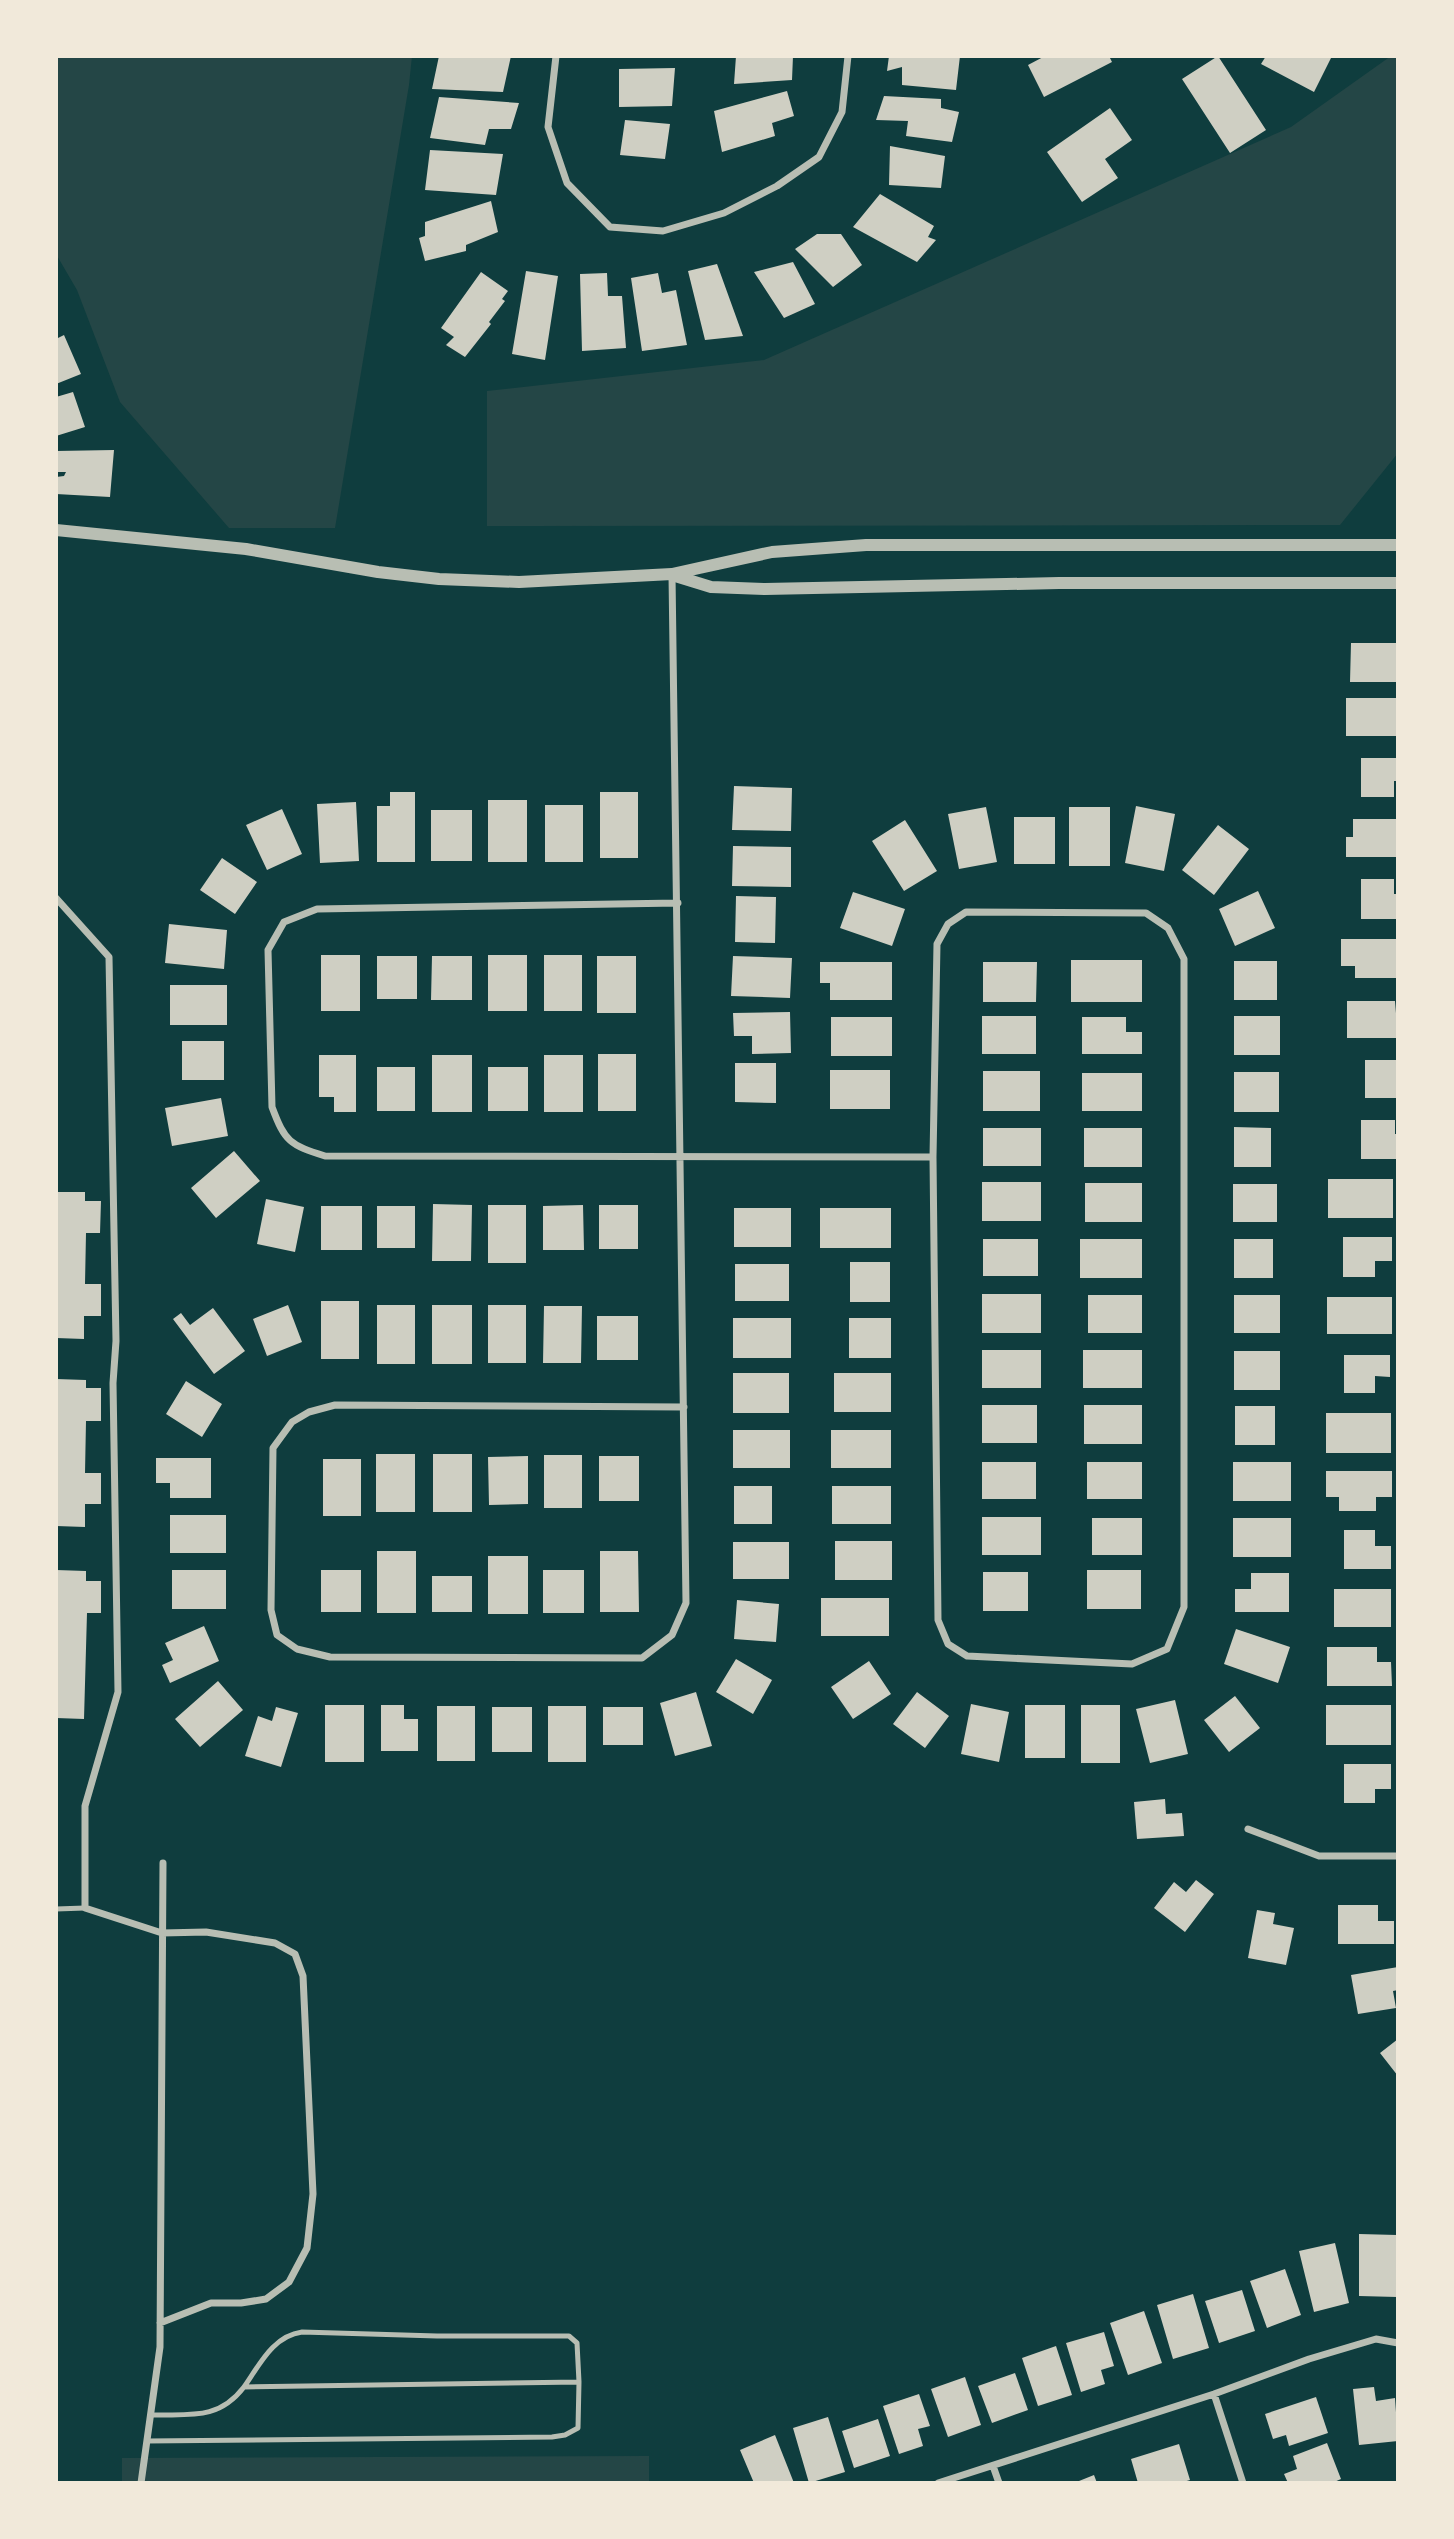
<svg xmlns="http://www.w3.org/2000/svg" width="1454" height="2539" viewBox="0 0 1454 2539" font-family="'Fira Sans Condensed',sans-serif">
  <rect width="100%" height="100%" fill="#0f3d3e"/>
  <path fill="#244646" d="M56 56H412L409 85 335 528H229L120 402 77 290 56 254Z
    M1391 56H1398V453L1340 525 487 526V391L764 360 1291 127Z
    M649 2456V2483H122V2458Z"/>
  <path fill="#cfcfc3" d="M439 56H511L503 92 432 89Z
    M736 56H793L792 80 734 84Z
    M889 56H960L956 90 902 85V67L887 71Z
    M1045 56H1109L1112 62 1044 97 1028 65Z
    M1218 56 1266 130 1230 153 1182 79Z
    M1266 56H1332L1314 92 1261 64Z
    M675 68 672 106 619 107V69Z
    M787 91 794 116 772 123 775 136 722 152 714 111Z
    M884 96 941 99V108L959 112 952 142 906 136 908 121 876 120Z
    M439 97 519 103 511 129H489L485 145 430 138Z
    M1110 108 1132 140 1105 159 1118 178 1082 202 1047 152Z
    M625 120 670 124 665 159 620 155Z
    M890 146 945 156 941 188 889 185Z
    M430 150 503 154 496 195 425 190Z
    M880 194 934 226 928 237 936 240 917 262 853 227Z
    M491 201 498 232 466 245V251L425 261 419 238 425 236V222Z
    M817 234H841L862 265 833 287 795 249Z
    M793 262 815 304 784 318 754 272Z
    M717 264 743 336 705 340 688 271Z
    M526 271 558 276 545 360 512 354Z
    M481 272 508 291 502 299 505 301 489 322 491 324 465 357 446 345 454 337 441 328Z
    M607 273 608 296H622L626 348 582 351 580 274Z
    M658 273 662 293 676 290 687 345 642 351 631 278Z
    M64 335 81 374 56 384V339Z
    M73 392 85 427 56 436V397Z
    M114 450 110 497 56 494V477L64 476 66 472H58L56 451Z
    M1351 643H1398V682H1350Z
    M1346 698H1398L1396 736H1346Z
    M1361 758H1398V781H1394V797H1361Z
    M734 786 792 788 791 831 732 830Z
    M390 792H415V862H377V806H390Z
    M600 792H638V858H600Z
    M488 800H527V862H488Z
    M356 802 359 861 320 863 317 804Z
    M545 805H583V862H545Z
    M1136 806 1175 814 1164 871 1125 863Z
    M986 807 997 862 959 869 948 814Z
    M1069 807H1110V866H1069Z
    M282 809 302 854 267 870 246 825Z
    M431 810H472V861H431Z
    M1014 817H1055V864H1014Z
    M1353 819H1396L1398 857H1346V837H1353Z
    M905 820 937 871 904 891 872 841Z
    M1218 825 1249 849 1214 895 1182 870Z
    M733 846 791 847V887L732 886Z
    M222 858 257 882 235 914 200 890Z
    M1361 879H1394V894H1398V919H1361Z
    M1258 891 1275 928 1235 946 1219 909Z
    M853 892 905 909 892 946 840 928Z
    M736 896 776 897 775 943 735 942Z
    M169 924 227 930 224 969 165 963Z
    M1341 939H1398L1396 978H1355V966H1341Z
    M321 955H360V1011H321Z
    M488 955H527V1011H488Z
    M544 955H582V1011H544Z
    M377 956H417V999H377Z
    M432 956H472V1000H431Z
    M597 956H636V1013H597Z
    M733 956 792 958 790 998 731 996Z
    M1071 960H1142V1002H1071Z
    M1234 961H1277V1000H1234Z
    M820 962H892V1000H830V983H820Z
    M983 962H1037L1036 1002H983Z
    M170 985H227V1025H170Z
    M1347 1001H1395L1398 1038H1347Z
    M790 1012 791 1053 752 1054V1036H734L733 1013Z
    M982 1016H1036V1054H982Z
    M1234 1016H1280V1055H1234Z
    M831 1017H892V1056H831Z
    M1082 1017H1126V1032H1142V1054H1082Z
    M182 1041H224V1080H182Z
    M598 1054H636V1111H598Z
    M319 1055H356V1112H334V1097H319Z
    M432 1055H472V1112H432Z
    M544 1055H583V1112H544Z
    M1365 1060H1398V1098H1365Z
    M735 1063H776V1103L735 1102Z
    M377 1067H415V1111H377Z
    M488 1067H528V1111H488Z
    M830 1070H890V1109H830Z
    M983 1071H1040V1111H983Z
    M1234 1072H1279V1112H1234Z
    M1082 1073H1142V1111H1082Z
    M221 1098 228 1136 172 1146 165 1108Z
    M1361 1120H1395V1134H1398V1159H1361Z
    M1234 1127 1271 1128V1167H1234Z
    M983 1128H1041V1166H983Z
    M1084 1128H1142V1167H1084Z
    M234 1151 260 1181 216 1218 191 1188Z
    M1328 1179H1393V1218H1328Z
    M982 1182H1041V1221H982Z
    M1085 1183H1142V1222H1085Z
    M1233 1184H1277V1222H1233Z
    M56 1192H85V1201H101L100 1233H86L85 1284H101V1316H84V1339L56 1338Z
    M266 1199 304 1207 295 1252 257 1244Z
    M433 1204 472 1205 471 1261H432Z
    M488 1205H526V1263H488Z
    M583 1205 584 1250H543V1206Z
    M599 1205H638V1249H599Z
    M321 1206H362V1250H321Z
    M377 1206H415V1248H377Z
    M734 1208H791V1247H734Z
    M820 1208H891V1248H820Z
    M1343 1237H1392V1261H1375V1277H1343Z
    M983 1239H1038V1276H983Z
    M1080 1239H1142V1278H1080Z
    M1234 1239H1273V1278H1234Z
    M850 1262H890V1302H850Z
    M735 1264H789V1301H735Z
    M982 1294H1041V1333H982Z
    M1088 1295H1142V1333H1088Z
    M1234 1295H1280V1333H1234Z
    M1327 1297H1392V1334H1327Z
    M321 1301H359V1359H321Z
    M288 1305 302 1342 267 1356 253 1319Z
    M377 1305H415V1364H377Z
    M432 1305H472V1364H432Z
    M488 1305H526V1363H488Z
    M544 1306H582L581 1363H543Z
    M213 1308 245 1351 214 1374 173 1319 181 1313 190 1325Z
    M597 1316H638V1360H597Z
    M733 1318H791V1358H733Z
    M849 1318H891V1358H849Z
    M982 1350H1041V1388H982Z
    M1083 1350H1142V1388H1083Z
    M1234 1351H1280V1390H1234Z
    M1344 1355H1390V1377L1375 1376V1393H1344Z
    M733 1373H789V1413H733Z
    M834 1373H891V1412H834Z
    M56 1379 86 1380V1388H101V1421H86L85 1473H101V1504H85V1527L56 1526Z
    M186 1381 222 1404 202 1437 166 1414Z
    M982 1405H1037V1443H982Z
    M1084 1405H1142V1444H1084Z
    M1235 1406H1275V1445H1235Z
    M1326 1413H1391V1453H1326Z
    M733 1430H790V1468H733Z
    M831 1430H891V1468H831Z
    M376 1454H415V1512H376Z
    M433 1454H472V1512H433Z
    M544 1455H582V1508H544Z
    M528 1456V1504L489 1505 488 1457Z
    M599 1456H639V1501H599Z
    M156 1458H211V1498H170V1483H156Z
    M323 1459H361V1516H323Z
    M982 1462H1036V1499H982Z
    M1087 1462H1142V1499H1087Z
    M1233 1462H1291V1501H1233Z
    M1326 1471H1392V1497H1376V1511H1339V1497H1326Z
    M734 1486H772V1524H734Z
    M832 1486H891V1524H832Z
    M170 1515H226V1553H170Z
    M982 1517H1041V1555H982Z
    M1092 1518H1142V1555H1092Z
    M1233 1518H1291V1557H1233Z
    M1344 1530H1375V1546H1391V1569H1344Z
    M835 1541H892V1580H835Z
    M733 1542H789V1579H733Z
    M377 1551H416V1613H377Z
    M600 1551H638L639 1612H600Z
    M488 1556H528V1614H488Z
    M56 1570 86 1571V1581H101V1613H87L84 1719 56 1718Z
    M172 1570H226V1609H172Z
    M321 1570H361V1612H321Z
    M543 1570H584V1613H543Z
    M1087 1570H1141V1609H1087Z
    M983 1572H1028V1611H983Z
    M1251 1573H1289V1612H1235V1589H1251Z
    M432 1576H472V1612H432Z
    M1334 1589H1391V1627H1334Z
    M821 1598H889V1636H821Z
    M737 1600 779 1604 776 1642 734 1639Z
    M204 1626 219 1661 170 1683 162 1665 173 1660 165 1643Z
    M1236 1629 1290 1647 1278 1683 1224 1664Z
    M1327 1647H1377V1662H1391L1392 1686H1327Z
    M736 1659 772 1680 753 1714 716 1692Z
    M869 1661 891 1694 853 1719 831 1687Z
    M218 1681 243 1710 200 1747 175 1719Z
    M696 1692 712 1746 675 1756 660 1703Z
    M917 1692 949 1716 925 1748 893 1724Z
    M1235 1696 1260 1728 1229 1752 1204 1720Z
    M1175 1700 1188 1754 1150 1763 1136 1709Z
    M971 1704 1009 1712 999 1762 961 1754Z
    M325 1705H364V1762H325Z
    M381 1705H404V1719H418V1751H381Z
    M1025 1705H1065V1758H1025Z
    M1081 1705H1120V1763H1081Z
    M1326 1705H1391V1745H1326Z
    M437 1706H475V1761H437Z
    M548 1706H586V1762H548Z
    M276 1707 298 1713 281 1767 245 1756 258 1716 272 1721Z
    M492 1707H532V1752H492Z
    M603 1707H643V1745H603Z
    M1344 1764H1391V1789H1375V1803H1344Z
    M1165 1799 1166 1814 1182 1813 1184 1836 1137 1839 1134 1802Z
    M1196 1880 1214 1894 1185 1932 1154 1908 1174 1882 1186 1892Z
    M1338 1905H1378V1921H1394V1944H1338Z
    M1257 1910 1275 1913 1273 1924 1294 1928 1286 1965 1248 1958Z
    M1398 1967V1990L1393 1991 1396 2008 1358 2014 1351 1975Z
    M1398 2039V2076L1380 2053Z
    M1359 2234 1397 2235V2297L1359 2296Z
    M1335 2243 1349 2303 1314 2312 1299 2251Z
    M1285 2269 1301 2315 1267 2328 1250 2281Z
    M1242 2290 1255 2331 1219 2343 1205 2301Z
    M1193 2294 1209 2348 1173 2359 1157 2305Z
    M1144 2311 1162 2363 1128 2375 1110 2323Z
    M1104 2332 1114 2366 1101 2370 1105 2384 1081 2392 1066 2343Z
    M1056 2346 1072 2395 1038 2406 1022 2358Z
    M1015 2373 1028 2410 992 2423 978 2386Z
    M965 2377 981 2425 948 2437 931 2389Z
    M1374 2387 1376 2401 1395 2398 1398 2441 1359 2445 1353 2389Z
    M919 2394 930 2426 918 2429 923 2446 899 2454 883 2406Z
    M1316 2397 1328 2433 1289 2446 1286 2435 1273 2439 1265 2414Z
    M828 2417 845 2472 809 2483 793 2428Z
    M878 2419 890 2456 854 2468 842 2431Z
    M775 2435 794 2483H754L740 2450Z
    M1327 2443 1341 2479 1332 2483H1288L1284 2474 1297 2469 1293 2456Z
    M1179 2444 1190 2480 1180 2483H1138L1131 2459Z
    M1094 2475 1097 2483H1074Z"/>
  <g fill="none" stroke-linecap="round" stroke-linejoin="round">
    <path stroke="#b8beb3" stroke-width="5" d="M56 1909 85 1908
      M244 2387C260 2364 273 2336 302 2332L437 2336H569L577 2343 579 2382
      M147 2441 552 2437 565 2435 578 2428 579 2382 244 2387C218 2421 189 2414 150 2415"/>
    <path stroke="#b8beb3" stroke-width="7" d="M556 56 548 127 567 183 610 227 663 231 724 213 777 186 819 157 842 112 848 56
      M672 575 686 1603 672 1635 642 1658 330 1657 297 1649 277 1635 271 1610 273 1448 292 1422 309 1412 335 1405 684 1407
      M56 898 109 957 116 1341 113 1383 118 1692 85 1806V1908L162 1933 206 1932 275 1943 295 1954 303 1976 313 2194 307 2248 289 2282 266 2299 241 2303H211L160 2323
      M678 903 317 909 284 922 268 950 272 1107C285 1142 290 1145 325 1156L933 1157
      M966 912 1146 913 1168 928 1184 959V1607L1167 1649 1132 1664 967 1656 948 1644 938 1620 933 1157 937 944 948 924Z
      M1248 1829 1319 1856H1398
      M1214 2394 1243 2483
      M993 2466 999 2483
      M141 2483 160 2347 163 1863
      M938 2483 1214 2394 1309 2359 1376 2339 1398 2343"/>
    <path stroke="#b8beb3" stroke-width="12" d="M56 530 246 549 378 572 439 579 519 582 672 574 772 552 866 545H1398
      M672 575 711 587 765 589 1059 583H1398"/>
  </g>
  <rect width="1454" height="2539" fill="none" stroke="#f1e9da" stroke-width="116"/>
</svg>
